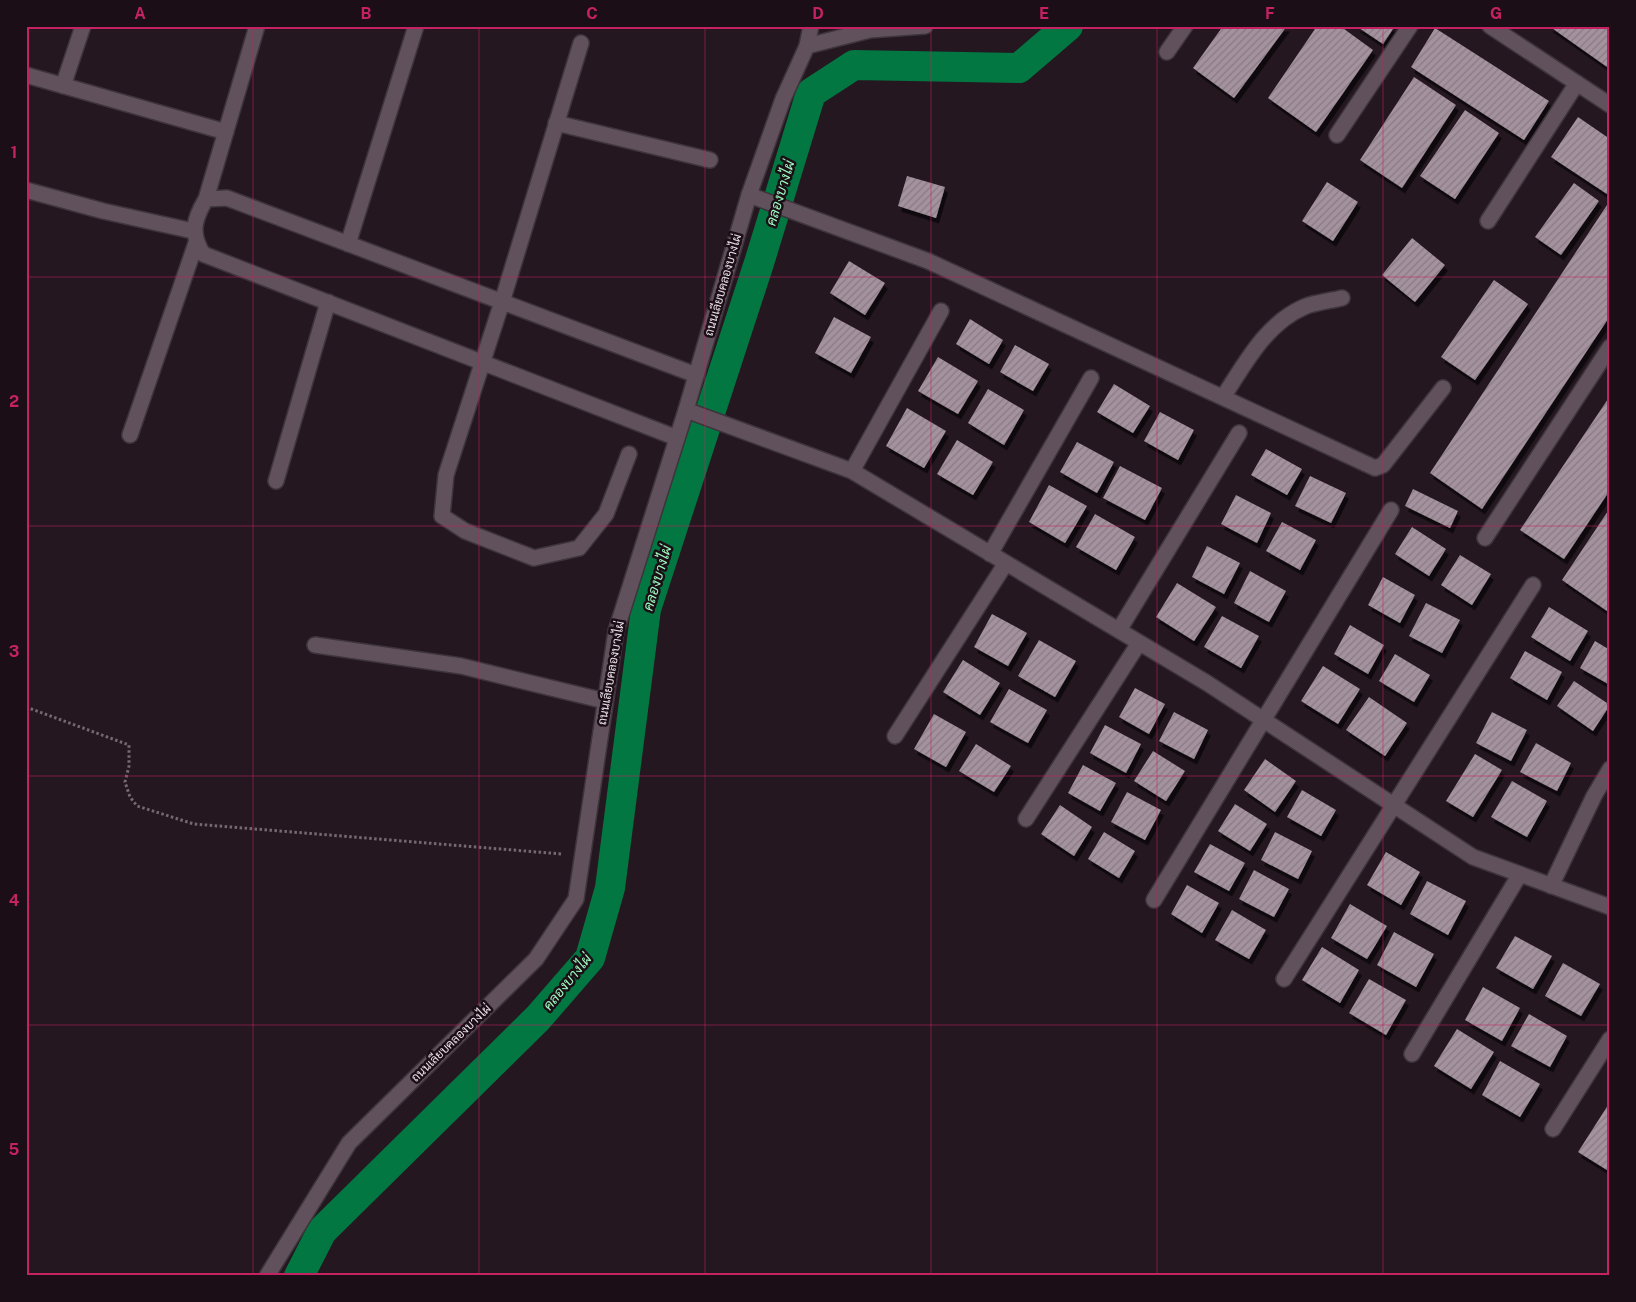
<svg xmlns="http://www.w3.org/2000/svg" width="1636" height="1302" viewBox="0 0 1636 1302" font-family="'Public Sans',Sarabun,sans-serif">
  <defs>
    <pattern id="building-hatch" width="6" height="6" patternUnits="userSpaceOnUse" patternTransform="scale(1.25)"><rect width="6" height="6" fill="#a4929e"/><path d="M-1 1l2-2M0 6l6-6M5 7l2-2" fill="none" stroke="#887b84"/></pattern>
    <filter id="shadow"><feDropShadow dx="3" dy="5.5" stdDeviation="0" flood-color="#0009"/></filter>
  </defs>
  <rect width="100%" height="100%" fill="#241720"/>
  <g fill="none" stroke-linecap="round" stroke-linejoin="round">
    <path stroke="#027742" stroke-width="30" d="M299 1276 322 1231 538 1018 590 958 610 888 646 609 759 263 811 93 854 65 1019 68 1068 26"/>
  </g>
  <path fill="url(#building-hatch)" filter="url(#shadow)" d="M1223 26H1287L1234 98 1193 68Z
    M1317 26H1340L1373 50 1316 132 1268 98Z
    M1356 26H1395L1383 44Z
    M1549 26H1610V69Z
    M1435 28 1549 101 1524 140 1411 67Z
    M1414 77 1456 105 1402 188 1360 160Z
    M1465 110 1499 133 1455 199 1420 176Z
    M1578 117 1610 139V196L1551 157Z
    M907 176 945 187 936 218 898 206Z
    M1327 182 1358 202 1333 241 1302 221Z
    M1574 183 1599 201 1561 255 1535 237Z
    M1607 205 1610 207V316L1482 509 1430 473Z
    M1412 238 1445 265 1415 302 1382 275Z
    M849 261 885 283 865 315 830 293Z
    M1494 280 1528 304 1475 380 1441 357Z
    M834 317 871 337 851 373 815 353Z
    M970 319 1003 340 989 364 956 344Z
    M1015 345 1049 364 1033 391 1000 372Z
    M938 357 978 381 958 414 918 391Z
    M1114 384 1150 406 1133 433 1097 412Z
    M988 389 1024 410 1004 445 968 423Z
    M1610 396V490L1564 559 1520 530Z
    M907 408 946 431 924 468 886 446Z
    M1160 412 1194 430 1178 460 1144 441Z
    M957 440 993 462 973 495 937 474Z
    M1077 442 1114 462 1097 493 1060 472Z
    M1266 449 1302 469 1287 495 1251 475Z
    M1120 466 1162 488 1145 520 1103 498Z
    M1310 476 1346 493 1331 523 1295 506Z
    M1049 485 1087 506 1065 543 1029 522Z
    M1413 489 1458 511 1450 528 1405 506Z
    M1236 495 1271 513 1257 543 1221 524Z
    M1610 508V613L1562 580Z
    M1095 514 1135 537 1116 570 1076 547Z
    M1282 522 1316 540 1300 570 1266 551Z
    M1412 527 1446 549 1429 576 1395 554Z
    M1207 546 1240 563 1224 594 1192 577Z
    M1460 555 1491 574 1472 605 1441 585Z
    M1250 571 1286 591 1269 622 1234 603Z
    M1383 577 1415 595 1400 623 1368 605Z
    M1177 583 1216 607 1194 641 1156 617Z
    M1426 603 1460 620 1442 653 1409 636Z
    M1549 607 1588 631 1570 661 1531 637Z
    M992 614 1027 633 1008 666 974 647Z
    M1222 616 1259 636 1241 668 1204 647Z
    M1350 625 1384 645 1368 674 1334 654Z
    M1039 640 1076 661 1055 697 1018 676Z
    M1595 641 1610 650V685L1580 668Z
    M1525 651 1562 672 1547 700 1510 678Z
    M1395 654 1430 675 1414 702 1379 681Z
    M963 660 1000 683 980 715 943 692Z
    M1323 666 1360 689 1338 724 1301 701Z
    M1574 681 1610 705 1593 731 1557 706Z
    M1135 688 1165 704 1149 734 1119 717Z
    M1009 689 1047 710 1028 743 990 722Z
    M1369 697 1407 723 1385 756 1346 730Z
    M1174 712 1208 730 1194 759 1159 741Z
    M1492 712 1527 730 1511 761 1476 743Z
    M934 714 966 732 946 767 914 749Z
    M1105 725 1141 744 1126 773 1090 753Z
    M1536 743 1571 763 1557 791 1520 772Z
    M976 744 1011 766 994 792 959 771Z
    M1153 751 1185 771 1166 801 1134 781Z
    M1475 754 1502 770 1473 817 1446 801Z
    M1265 759 1296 781 1275 812 1244 790Z
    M1083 765 1116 783 1100 811 1068 793Z
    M1512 781 1547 801 1527 837 1491 817Z
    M1302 790 1336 810 1321 836 1287 817Z
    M1127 792 1161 810 1145 840 1111 822Z
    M1235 804 1267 824 1250 851 1218 831Z
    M1060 805 1092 827 1074 856 1041 834Z
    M1104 832 1135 851 1119 878 1088 859Z
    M1275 832 1312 851 1298 879 1261 860Z
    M1210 844 1245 863 1229 891 1194 872Z
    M1386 852 1420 872 1401 905 1367 885Z
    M1254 870 1289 889 1274 917 1239 899Z
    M1427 881 1466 901 1448 935 1410 914Z
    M1187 885 1219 903 1202 933 1171 914Z
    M1350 904 1387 926 1367 959 1331 938Z
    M1232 910 1266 930 1249 959 1215 940Z
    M1394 932 1434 954 1416 987 1377 965Z
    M1515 936 1552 956 1533 989 1496 968Z
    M1322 947 1359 970 1340 1003 1302 980Z
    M1563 963 1600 984 1581 1016 1545 996Z
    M1369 979 1406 1000 1386 1035 1349 1013Z
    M1483 987 1520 1008 1502 1041 1465 1020Z
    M1529 1014 1567 1036 1550 1067 1511 1046Z
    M1457 1029 1494 1052 1471 1089 1434 1066Z
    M1500 1061 1540 1084 1520 1117 1482 1095Z
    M1610 1102V1166L1607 1170 1578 1152Z"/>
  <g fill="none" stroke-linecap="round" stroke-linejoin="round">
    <g stroke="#3e343b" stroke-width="18">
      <path id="street" d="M1490 26 1610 105
        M581 43 502 302 446 475 442 516 465 531 534 558 579 548 606 514 629 454
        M807 46 811 26
        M1167 52 1185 26
        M26 75 226 132
        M63 86 83 26
        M556 123 710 160
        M1337 135 1410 26
        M26 190 103 211 193 231
        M749 195 928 261 1375 468 1383 465 1443 388
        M206 199 257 26
        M1488 221 1577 83
        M348 244 416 26
        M1223 397C1245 364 1265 324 1304 307 1316 302 1330 301 1342 298
        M686 410 852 471 1207 683 1473 857 1610 907
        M130 435 196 243
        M677 438 203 254C190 233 194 219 206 199L227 198 696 375
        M852 471 941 311
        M276 481 328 302
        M1485 538 1610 347
        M990 554 1091 378
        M1119 630 1239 433
        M315 645 461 666 605 701
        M895 736 1006 563
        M1026 819 1139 643
        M1551 886 1594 796 1610 769
        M1154 900 1391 510
        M1284 979 1533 585
        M1412 1054 1520 874
        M1553 1129 1610 1039"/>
    </g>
    <g stroke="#3e343b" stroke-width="18">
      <path id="secondary" d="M267 1276 349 1143 536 959 576 899 616 631 686 410 749 195 783 99 807 46 870 30 925 26"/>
    </g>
    <path stroke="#756971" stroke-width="3" stroke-dasharray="2.5 2.5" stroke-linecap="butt" d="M26 707 129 745V766L125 782 130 797 137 806 194 824 562 854"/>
    <use href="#street" stroke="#61515c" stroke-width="15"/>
    <use href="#secondary" stroke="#61515c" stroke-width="15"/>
  </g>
  <path fill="none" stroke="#c42262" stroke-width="1" stroke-opacity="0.55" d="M253 26V1276M479 26V1276M705 26V1276M931 26V1276M1157 26V1276M1383 26V1276M26 277H1610M26 526H1610M26 776H1610M26 1025H1610"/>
  <g text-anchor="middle" stroke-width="5" stroke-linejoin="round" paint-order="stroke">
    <g font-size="12" fill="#ece2e9" stroke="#1b0e17">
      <text transform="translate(723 285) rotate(-74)" y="4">ถนนเลียบคลองบางไผ่</text>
      <text transform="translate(611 673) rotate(-80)" y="4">ถนนเลียบคลองบางไผ่</text>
      <text transform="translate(451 1043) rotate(-44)" y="4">ถนนเลียบคลองบางไผ่</text>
    </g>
    <g font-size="14" font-style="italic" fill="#9dfbbe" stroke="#1b0e17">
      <text transform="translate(780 193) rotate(-73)" y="5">คลองบางไผ่</text>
      <text transform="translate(657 578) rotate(-73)" y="5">คลองบางไผ่</text>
      <text transform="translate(567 982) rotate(-51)" y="5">คลองบางไผ่</text>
    </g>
  </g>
  <rect width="1636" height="1302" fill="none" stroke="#1b0e17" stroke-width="55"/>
  <rect x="28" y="28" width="1580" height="1246" fill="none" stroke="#c42262" stroke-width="2"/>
  <g font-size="16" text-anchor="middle" font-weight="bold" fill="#c42262">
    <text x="140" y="19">A</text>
    <text x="366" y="19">B</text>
    <text x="592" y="19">C</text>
    <text x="818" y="19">D</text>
    <text x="1044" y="19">E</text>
    <text x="1270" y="19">F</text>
    <text x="1496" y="19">G</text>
    <text x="14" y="158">1</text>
    <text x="14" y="407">2</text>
    <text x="14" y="657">3</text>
    <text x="14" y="906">4</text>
    <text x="14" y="1155">5</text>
  </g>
</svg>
